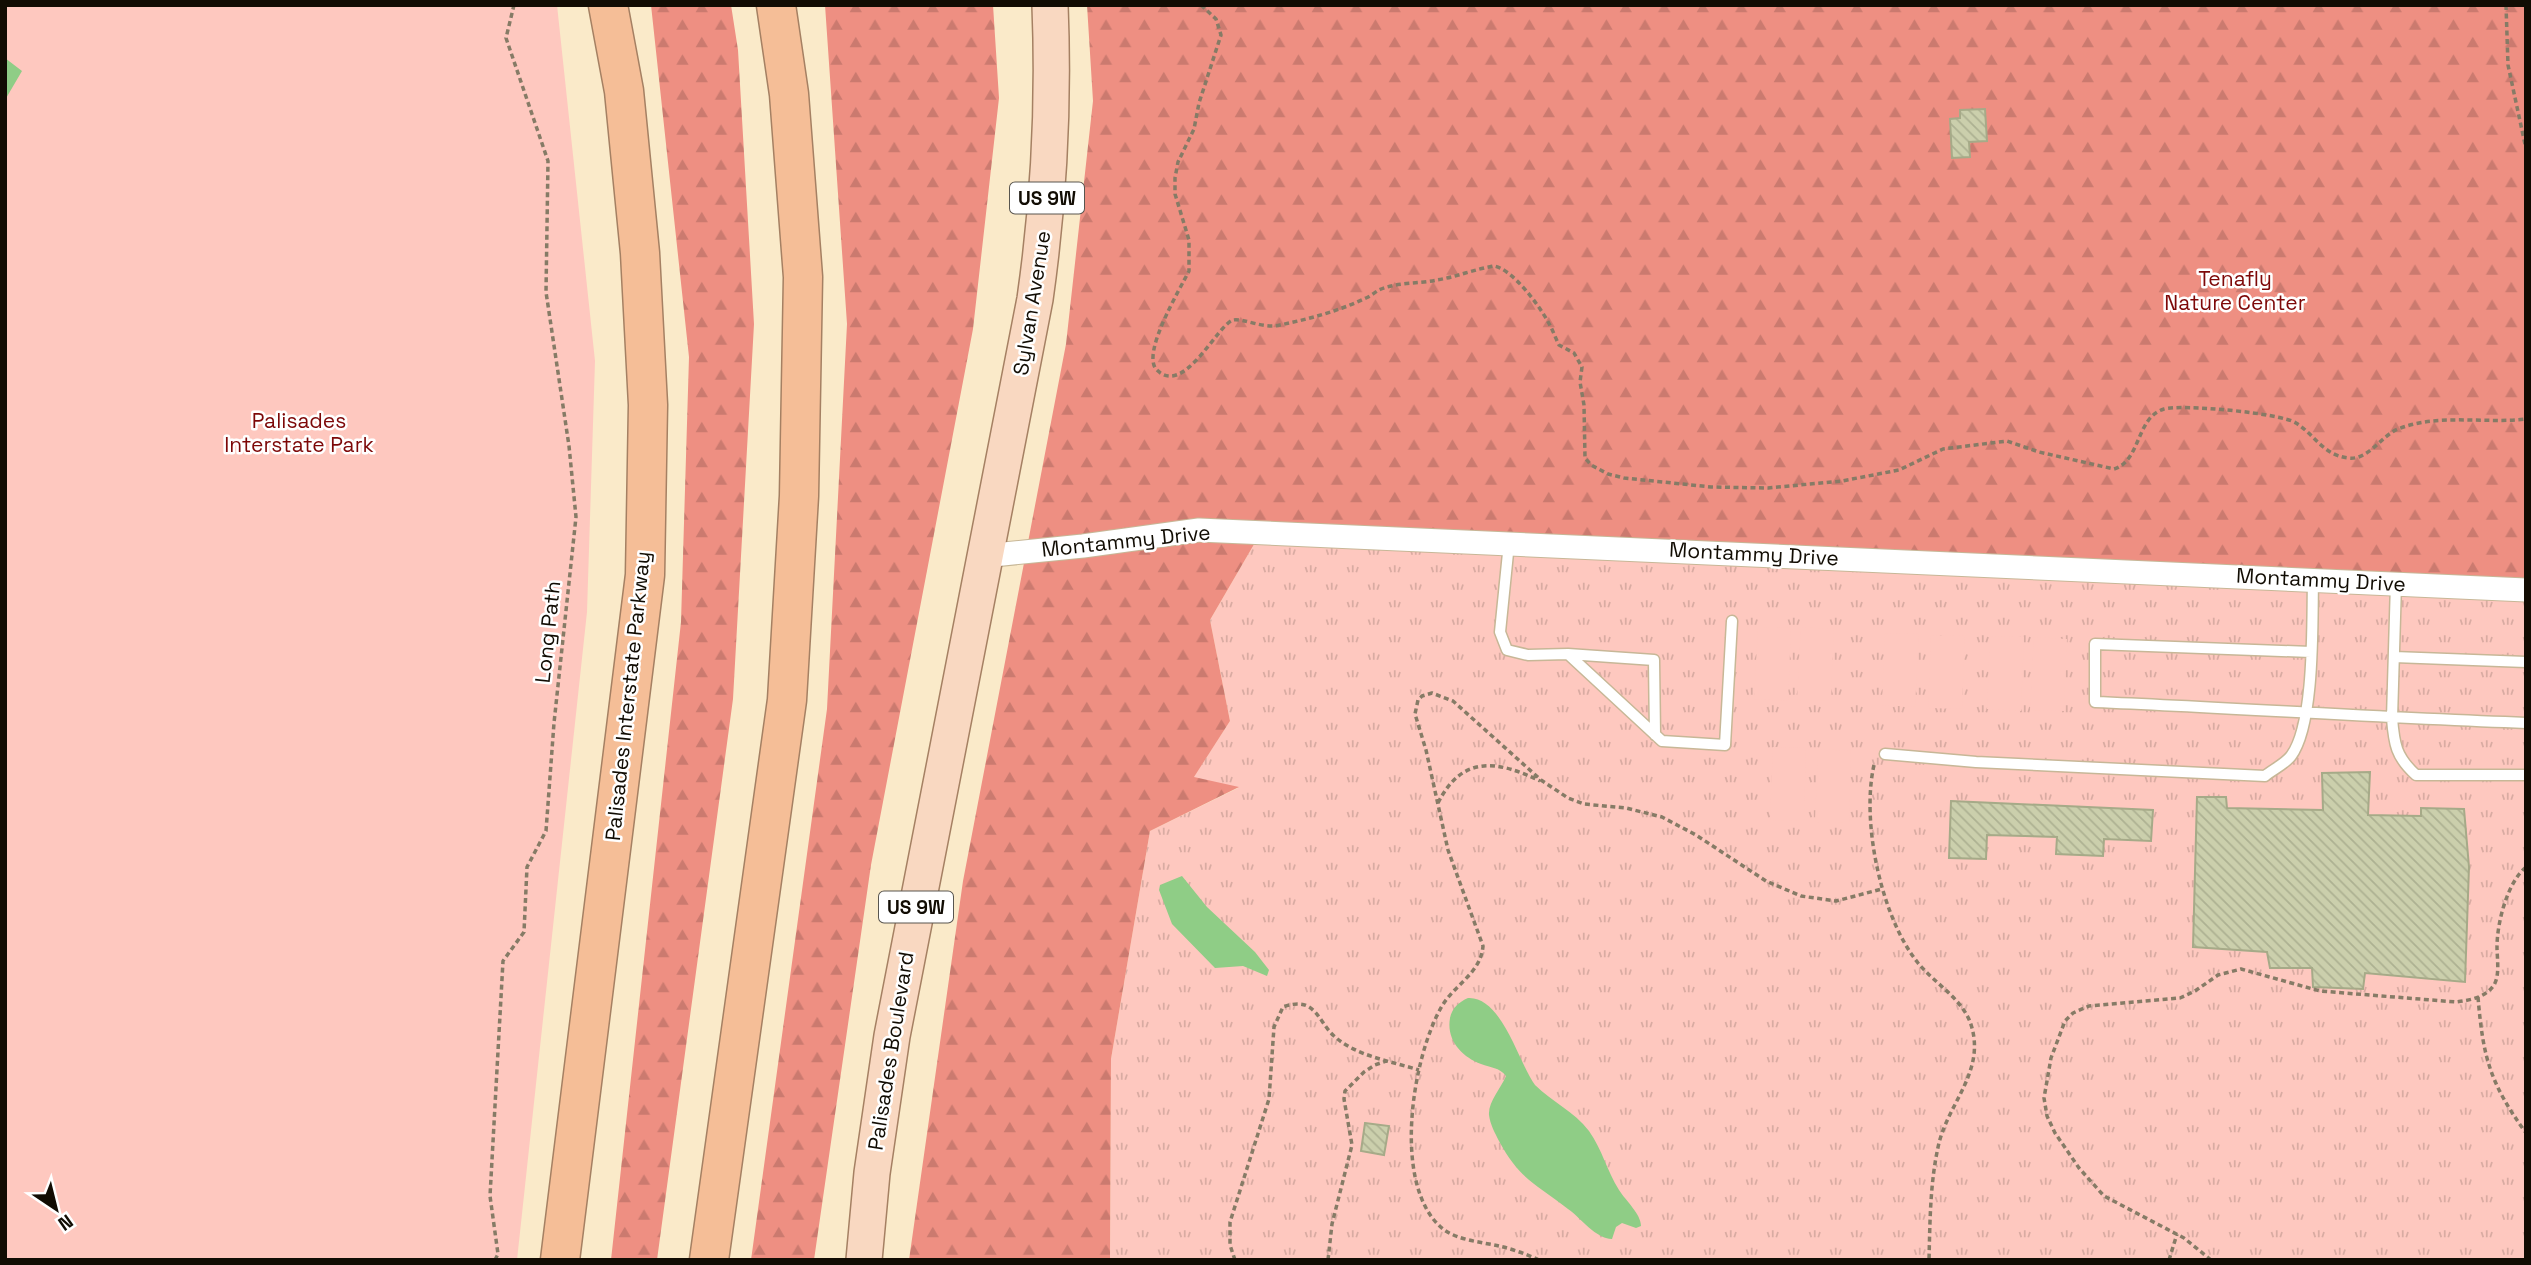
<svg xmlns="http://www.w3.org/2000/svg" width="2531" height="1265" viewBox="0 0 2531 1265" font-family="'Space Grotesk',sans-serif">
  <defs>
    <pattern id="grass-tufts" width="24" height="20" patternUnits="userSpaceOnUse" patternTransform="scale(1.75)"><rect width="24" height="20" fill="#fec8bf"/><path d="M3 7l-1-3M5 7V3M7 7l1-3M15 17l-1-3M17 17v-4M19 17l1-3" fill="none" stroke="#d9aba2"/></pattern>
    <pattern id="forest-firs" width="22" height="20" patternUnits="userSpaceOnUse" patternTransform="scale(1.75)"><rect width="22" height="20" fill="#ee8f82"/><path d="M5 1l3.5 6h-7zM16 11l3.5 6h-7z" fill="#cb7a6f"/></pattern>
    <pattern id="building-back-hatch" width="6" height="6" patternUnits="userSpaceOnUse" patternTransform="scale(1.75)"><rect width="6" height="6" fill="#cbcfac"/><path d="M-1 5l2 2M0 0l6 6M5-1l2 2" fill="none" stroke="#adb192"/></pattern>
  </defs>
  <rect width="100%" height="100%" fill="#faeac9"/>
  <path fill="url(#grass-tufts)" d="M1260 534 2526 590V1260H1110L1111 1059 1150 831 1238 788 1193 778 1230 721 1210 620Z"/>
  <path fill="url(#forest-firs)" d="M651 5H731L738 50 754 324 733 699 657 1260H611L681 622 689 357Z
    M825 5H993L999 98 973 329 871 865 814 1260H751L827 709 847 324Z
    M1087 5H2526V590L1260 534 1210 620 1230 721 1194 777 1239 787 1150 831 1111 1059 1110 1260H909L963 881 1066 344 1093 101Z"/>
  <path fill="#fec8bf" d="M5 5H557L595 361 587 612 517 1260H5Z
    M1758 627 1791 628 1788 701 1754 699Z
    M1801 627 1834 629 1831 701 1797 700Z
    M1885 633 1919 634 1915 707 1882 705Z
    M1931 635 1965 636 1962 709 1928 708Z
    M1990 636 2024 637 2021 711 1987 709Z
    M2034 637 2067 639 2064 711 2030 710Z
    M1773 747 1806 748 1804 821 1770 820Z
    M1818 749 1851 751 1849 823 1815 822Z"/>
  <path fill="#8fcd86" d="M5 58 22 71 5 100Z
    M1182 876 1207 907 1255 952 1269 970 1267 976 1243 966 1215 968 1172 924 1159 890 1160 885Z
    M1468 998C1502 996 1519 1064 1535 1085 1552 1102 1574 1111 1589 1131 1602 1149 1607 1171 1619 1190 1626 1201 1641 1214 1641 1226L1636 1228 1622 1223 1616 1227 1612 1239C1596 1239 1581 1218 1568 1209 1535 1183 1520 1180 1499 1141 1495 1133 1490 1124 1489 1115 1488 1102 1501 1088 1506 1076 1499 1067 1491 1068 1481 1064 1462 1057 1446 1040 1450 1018 1452 1008 1459 1002 1468 998Z"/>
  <path fill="url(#building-back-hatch)" stroke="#a6aa88" stroke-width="2" d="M1985 109 1987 141 1969 142 1970 157 1952 158 1950 119 1960 118V110Z
    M2370 772 2368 815 2421 816V808L2464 809 2469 867 2465 982 2365 973 2363 989 2313 987 2312 968H2270L2267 952 2193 947 2197 797H2226L2227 808 2323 810 2322 773Z
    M1951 801 2153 810 2151 841 2104 839 2103 856 2056 854 2057 837 1987 835 1986 859 1949 858Z
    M1365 1123 1389 1126 1384 1155 1361 1151Z"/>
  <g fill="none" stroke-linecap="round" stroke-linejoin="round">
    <g stroke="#c7b797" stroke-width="13">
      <path id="lane" d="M1509 543 1500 632 1507 650 1528 655 1568 654 1662 741 1725 745 1732 621
        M2396 583 2392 718C2394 744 2396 757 2416 775H2526
        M2311 652 2095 644V702C2239 708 2382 718 2526 723
        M1568 654 1654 660 1655 735
        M2394 657 2526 662
        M1885 754 1976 762 2265 776C2272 770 2285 764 2291 756 2315 724 2312 622 2313 580"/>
    </g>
    <g stroke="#c7b797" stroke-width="25">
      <path id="street" d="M984 556 1083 546 1199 530 2526 590"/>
    </g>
    <g stroke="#a58063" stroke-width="38">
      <path id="primary" d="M864 1260 872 1173 892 1036 1035 299C1049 201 1054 104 1050 5"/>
    </g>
    <g stroke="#a58063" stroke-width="41">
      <path id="highway" d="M560 1260 645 575 648 405 640 253 624 91 608 5
        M709 1260 787 700 799 496 803 277 789 94 776 5"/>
    </g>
    <path stroke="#867b66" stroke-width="3.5" stroke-dasharray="5 3.5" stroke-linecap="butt" d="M1201 5 1216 19 1221 35 1199 103 1194 129 1178 162 1175 178V194L1189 240V271C1180 289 1142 352 1156 369 1183 399 1217 325 1233 320 1244 318 1262 329 1280 325 1309 319 1339 311 1366 298 1371 296 1375 292 1379 290 1396 282 1419 284 1437 280 1456 277 1475 269 1494 266 1512 269 1538 304 1547 320 1552 328 1555 337 1559 345L1574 353 1582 367 1580 382 1584 405 1585 458 1591 465 1608 474 1624 478 1711 487 1768 488 1842 481 1899 470 1943 449 2007 441 2039 452 2114 469C2141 461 2136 417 2164 409 2182 404 2281 413 2296 423 2315 435 2323 455 2348 458 2368 461 2382 435 2398 429 2438 413 2484 424 2526 419
      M2506 5 2508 65 2526 149
      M1874 765C1861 822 1881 917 1918 963 1935 984 1965 1000 1972 1028 1984 1072 1949 1103 1939 1143 1930 1181 1930 1221 1929 1260
      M1438 803C1462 755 1497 760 1540 781
      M2478 997C2483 1058 2490 1083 2526 1133
      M495 1260 498 1254 490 1196 503 961 524 932 527 867 546 831 554 723 576 517 569 446 546 292 548 161 506 38 514 5
      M1235 1260 1230 1245V1222L1269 1099 1274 1027 1283 1007C1291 1004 1301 1002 1309 1007 1319 1013 1324 1027 1334 1036 1356 1056 1390 1061 1419 1070
      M1328 1260 1332 1224 1352 1145 1344 1099 1345 1091 1364 1072 1375 1065 1386 1061
      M1539 1260C1526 1254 1512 1249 1499 1246 1481 1242 1457 1240 1443 1229 1391 1187 1412 1057 1442 1006 1455 984 1481 973 1483 946L1448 850 1426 750 1415 714 1418 700 1422 696 1432 693 1453 701 1541 780 1568 798 1584 804 1626 808 1662 817 1696 835 1766 881 1801 896 1836 901 1882 889
      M2169 1260 2177 1234
      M2211 1260 2184 1238 2104 1196 2079 1168 2055 1133 2047 1116 2044 1098 2051 1058 2065 1021 2073 1013 2089 1006 2180 998 2195 991 2218 975 2241 969 2320 991 2456 1002C2470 1000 2485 998 2494 985 2500 975 2497 958 2497 947 2497 923 2507 883 2526 867"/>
    <use href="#lane" stroke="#fff" stroke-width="10"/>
    <use href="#street" stroke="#fff" stroke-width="23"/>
    <use href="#primary" stroke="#f9d8c1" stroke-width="35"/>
    <use href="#highway" stroke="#f5be97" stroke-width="38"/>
  </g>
  <g text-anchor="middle" stroke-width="5" stroke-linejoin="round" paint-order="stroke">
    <g fill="#fff" stroke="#58554f" stroke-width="2">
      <rect x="1010" y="182.5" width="74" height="31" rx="5"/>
      <rect x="879" y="891.5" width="74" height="31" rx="5"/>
    </g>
    <g font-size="19" font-weight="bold" fill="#110c03">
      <text x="1047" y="205">US 9W</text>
      <text x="916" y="914">US 9W</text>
    </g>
    <g font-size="21" fill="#7d0808" stroke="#fff">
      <text x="2235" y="286">Tenafly<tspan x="2235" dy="24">Nature Center</tspan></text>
      <text x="299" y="428">Palisades<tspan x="299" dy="24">Interstate Park</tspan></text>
    </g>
    <g font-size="21" fill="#110c03" stroke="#fff">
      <text transform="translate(1032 303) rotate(-81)" y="7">Sylvan Avenue</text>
      <text transform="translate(1126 541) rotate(-6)" y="7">Montammy Drive</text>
      <text transform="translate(1754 554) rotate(3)" y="7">Montammy Drive</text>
      <text transform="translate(2321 580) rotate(3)" y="7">Montammy Drive</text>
      <text transform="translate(548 632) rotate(-84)" y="7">Long Path</text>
      <text transform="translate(628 696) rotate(-84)" y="7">Palisades Interstate Parkway</text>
      <text transform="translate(891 1051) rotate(-81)" y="7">Palisades Boulevard</text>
    </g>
  </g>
  <rect width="2531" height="1265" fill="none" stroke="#110c03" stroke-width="14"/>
  <g transform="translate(56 1209) rotate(145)" stroke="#ffffff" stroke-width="5" paint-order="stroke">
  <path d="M0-5L12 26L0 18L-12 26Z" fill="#110c03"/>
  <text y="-10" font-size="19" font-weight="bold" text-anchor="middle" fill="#110c03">N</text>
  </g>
</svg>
